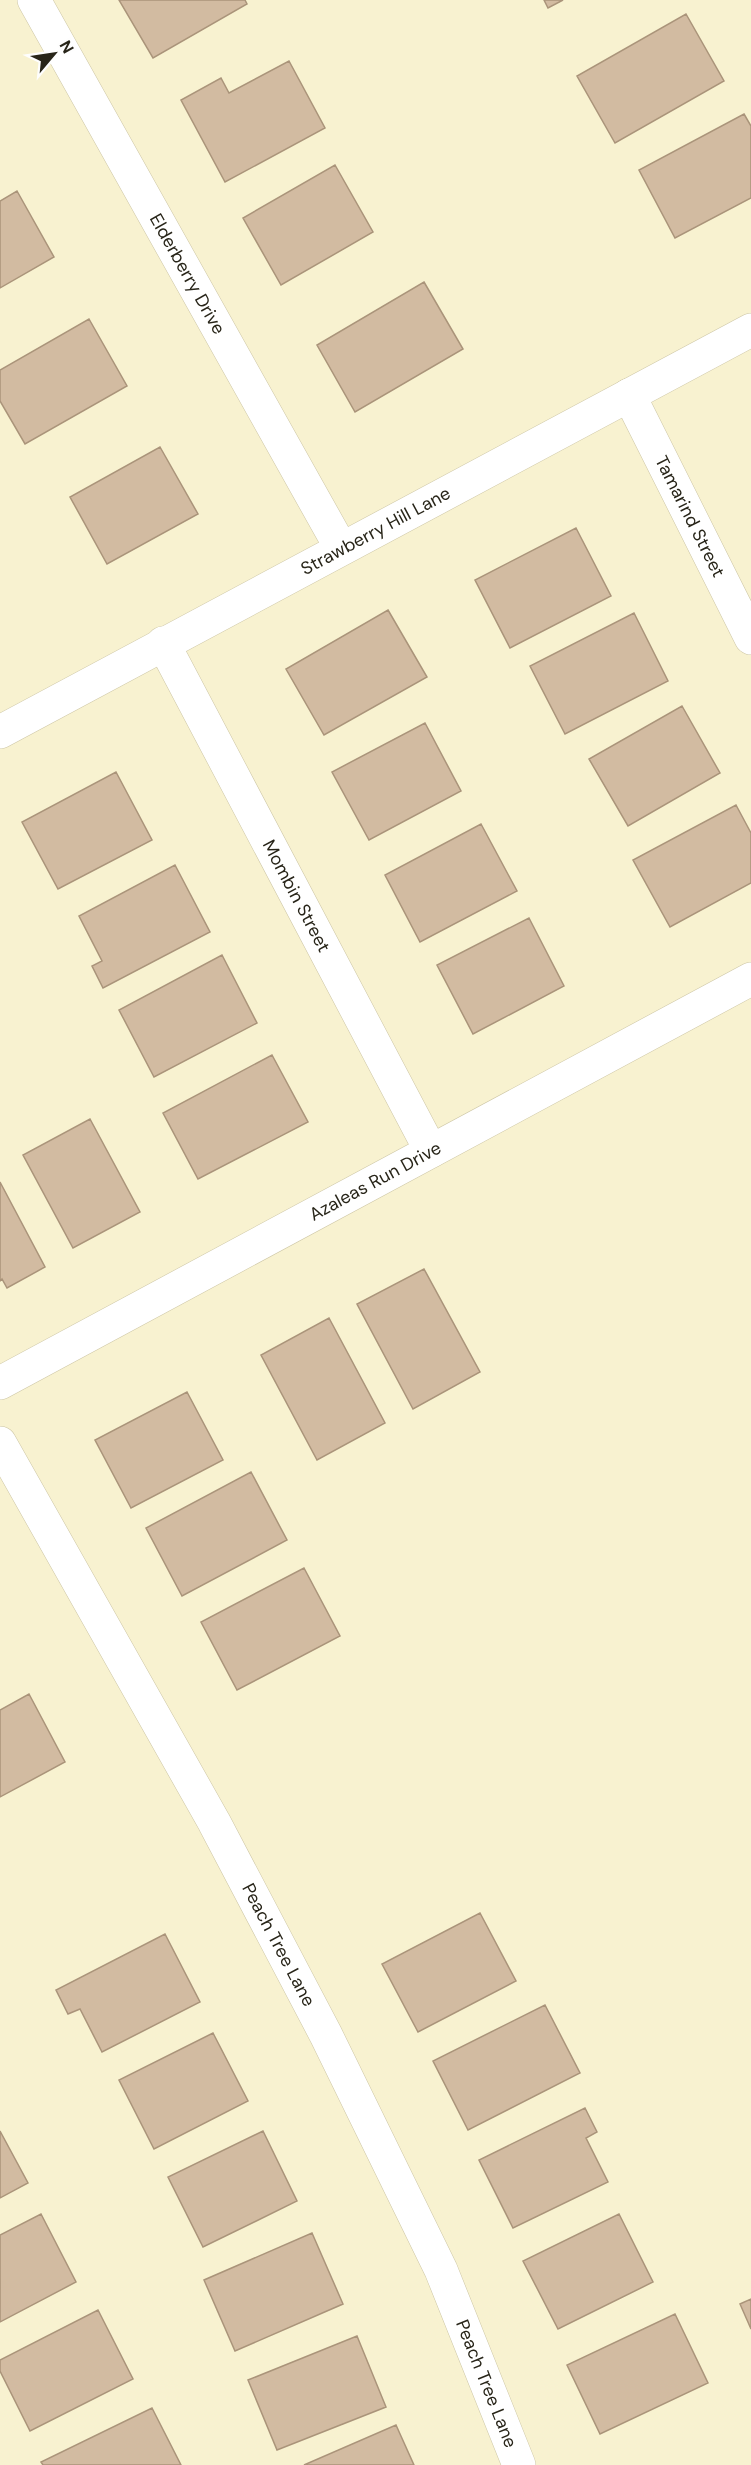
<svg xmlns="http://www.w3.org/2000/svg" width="751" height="2465" viewBox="0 0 751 2465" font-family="'DM Sans',sans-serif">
  <rect width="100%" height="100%" fill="#f8f2d0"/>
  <path fill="#d2bba1" stroke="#aa947a" stroke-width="1.5" d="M119 0H245L247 4 153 58Z
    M544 0H563L548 8Z
    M686 14 724 81 615 143 577 76Z
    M289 61 325 128 225 182 181 100 221 78 229 93Z
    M744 114 751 126V198L675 238 639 170Z
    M335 165 373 232 281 285 243 218Z
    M17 191 54 257 0 288V201Z
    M424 282 463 349 355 412 317 345Z
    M89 319 127 386 25 444 0 401V370Z
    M160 447 198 514 107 564 70 497Z
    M576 528 611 596 510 648 475 580Z
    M388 610 427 677 324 735 286 669Z
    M634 613 668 681 565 734 530 666Z
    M682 706 720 773 628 826 589 759Z
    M425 723 461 791 369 840 332 772Z
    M116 772 152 840 58 889 22 822Z
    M736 805 751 833V883L670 927 633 860Z
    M481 824 517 891 420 942 385 875Z
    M175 865 210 932 103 988 92 966 102 961 79 916Z
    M529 918 564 986 473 1034 437 965Z
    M222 955 257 1023 154 1077 119 1010Z
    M272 1055 308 1122 198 1179 163 1113Z
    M90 1119 140 1212 73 1248 23 1155Z
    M0 1182 45 1267 7 1288 2 1279 0 1281Z
    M424 1269 480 1372 413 1409 357 1304Z
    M329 1318 385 1423 317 1460 261 1355Z
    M187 1392 223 1460 131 1508 95 1440Z
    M251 1472 287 1540 182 1596 146 1528Z
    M304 1568 340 1636 237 1690 201 1622Z
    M29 1694 65 1762 0 1797V1710Z
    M480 1913 516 1981 418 2032 382 1964Z
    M165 1934 200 2002 102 2052 80 2009 68 2014 56 1990Z
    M545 2005 580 2073 468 2130 433 2061Z
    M213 2033 248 2101 154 2149 119 2080Z
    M585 2108 597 2132 586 2138 608 2182 513 2228 479 2160Z
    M0 2131 28 2183 0 2198Z
    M263 2131 297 2201 203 2247 168 2177Z
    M41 2214 76 2282 0 2322V2235Z
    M619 2214 653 2282 558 2329 523 2261Z
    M312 2233 343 2304 235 2351 204 2280Z
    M751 2299V2329L740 2304Z
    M98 2310 133 2379 30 2431 0 2371V2360Z
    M675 2314 708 2383 600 2434 567 2365Z
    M357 2336 386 2407 277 2450 248 2380Z
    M152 2408 181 2465H43L41 2462Z
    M396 2425 414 2465H304Z"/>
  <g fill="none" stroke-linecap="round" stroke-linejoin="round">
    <g stroke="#cdc6a5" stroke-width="34">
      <g id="minor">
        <path id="s1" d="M34 0 341 548"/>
        <path id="s2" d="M629 395 751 638"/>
        <path id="s3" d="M163 643 431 1151"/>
        <path id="s4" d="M0 732 751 330"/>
        <path id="s5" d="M0 1383 751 979"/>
        <path id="s6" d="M0 1443 214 1822 326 2035 441 2270 519 2465"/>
      </g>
    </g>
    <use href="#minor" stroke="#fff" stroke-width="33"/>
  </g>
  <g text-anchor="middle" stroke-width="4.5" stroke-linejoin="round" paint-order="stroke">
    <g font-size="18" fill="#282519" stroke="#fefefe">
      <text dy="6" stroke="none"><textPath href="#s1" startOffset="314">Elderberry Drive</textPath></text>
      <text dy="6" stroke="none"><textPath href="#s2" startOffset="136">Tamarind Street</textPath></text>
      <text dy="6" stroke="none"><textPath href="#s4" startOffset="426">Strawberry Hill Lane</textPath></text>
      <text dy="6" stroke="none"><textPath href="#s3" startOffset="286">Mombin Street</textPath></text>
      <text dy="6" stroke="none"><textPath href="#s5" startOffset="426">Azaleas Run Drive</textPath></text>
      <text dy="6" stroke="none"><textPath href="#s6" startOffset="574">Peach Tree Lane</textPath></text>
      <text dy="6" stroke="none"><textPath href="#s6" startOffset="1060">Peach Tree Lane</textPath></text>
    </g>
  </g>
  <g transform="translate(54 54) rotate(61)" stroke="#fefefe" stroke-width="4.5" paint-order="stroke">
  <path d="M0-4.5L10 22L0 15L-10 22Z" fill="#282519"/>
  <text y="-9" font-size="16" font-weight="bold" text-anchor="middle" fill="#282519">N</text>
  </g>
</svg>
